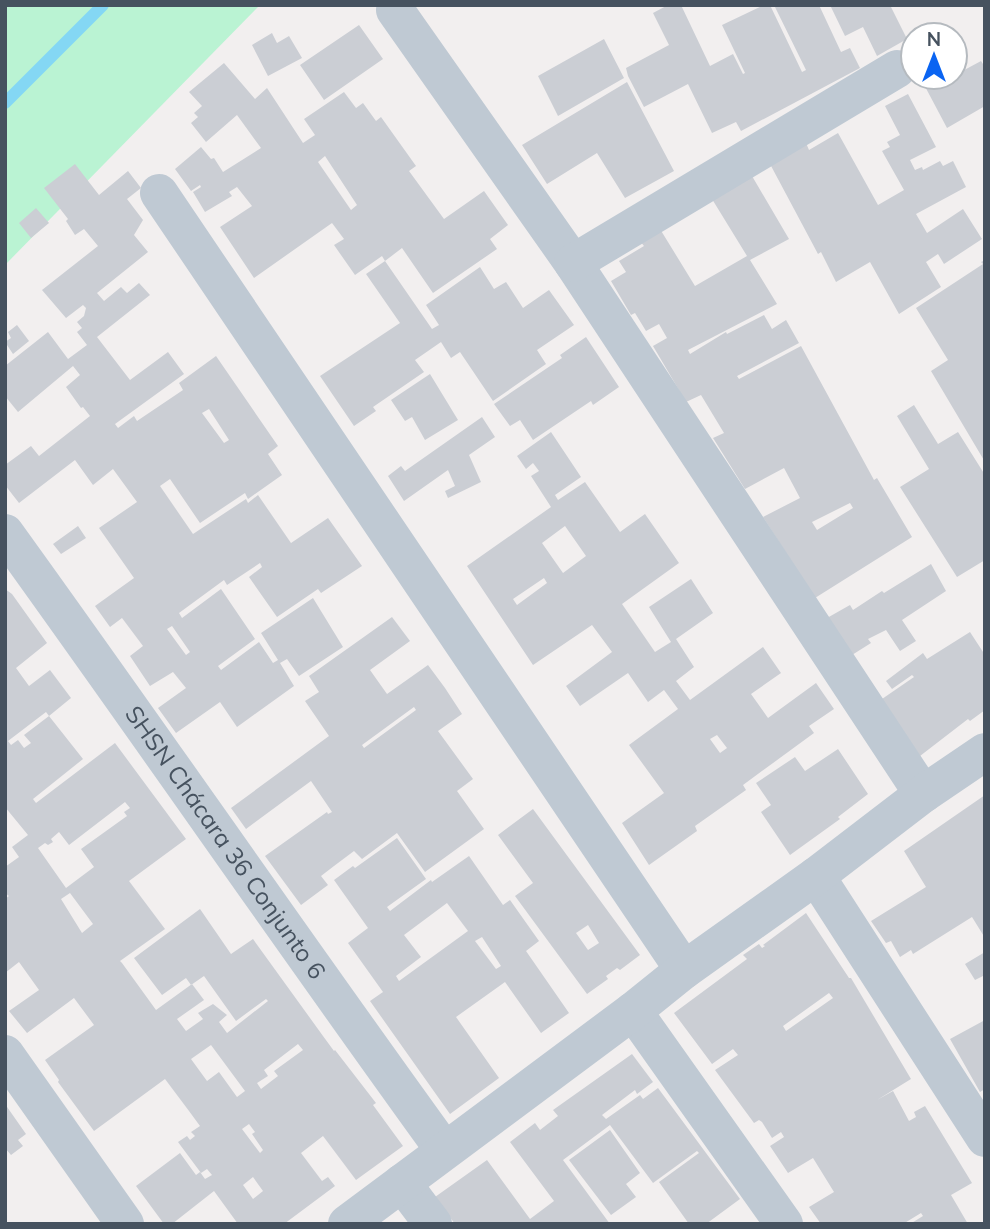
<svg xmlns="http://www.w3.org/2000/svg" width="990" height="1229" viewBox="0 0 990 1229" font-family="Mulish,sans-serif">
  <rect width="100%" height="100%" fill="#f2efef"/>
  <path fill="#baf3d3" d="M5 5H260L5 265Z"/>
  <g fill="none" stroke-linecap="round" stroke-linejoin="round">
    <path stroke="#84d7f4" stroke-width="12" d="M5 103 103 5"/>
  </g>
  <path fill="#cbced4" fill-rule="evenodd" d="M668 5H681L710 66 733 54 743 74 745 73 722 25 764 5H770L802 72 806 70 774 5H819L841 52 850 48 860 68 741 131 736 122 712 133 688 84 644 107 628 76 626 68 669 45 653 13Z
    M830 5H890L907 39 877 56 863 27 845 36Z
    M359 25 383 59 324 100 300 65Z
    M272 33 277 43 289 36 302 58 268 76 252 45Z
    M604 39 624 78 558 116 538 76Z
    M981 61 985 67V106L947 128 920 77H955V75Z
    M224 63 255 99 267 88 303 143 315 135 304 119 344 92 356 108 363 103 376 121 381 117 416 166 409 171 444 219 484 191 508 225 490 239 497 249 433 293 402 248 385 261 432 329 439 325 426 305 480 267 494 289 506 282 523 308 549 290 574 325 537 350 546 364 493 401 460 352 451 358 441 342 415 360 424 372 373 407 376 411 354 426 320 376 400 323 366 274 385 261 382 256 355 275 334 245 344 239 332 223 254 278 220 227 252 206 237 187 229 192 232 196 205 212 193 192 201 187 200 185 191 191 175 169 201 147 211 159 214 158 223 172 261 148 237 115 206 142 191 123 198 117 194 113 202 106 189 92ZM325 156 357 205 351 210 318 162Z
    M627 82 674 171 625 198 597 153 547 184 522 145Z
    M908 94 936 147 910 160 915 170 922 167 923 170 940 161 943 166 953 161 966 187 916 214 927 233 963 209 982 239 944 264 938 254 926 262 941 287 899 314 870 262 836 282 821 252 818 254 770 164 806 143 809 150 838 133 878 205 904 190 882 151 890 147 887 142 900 135 885 106Z
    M75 164 99 195 128 171 141 188 127 199 143 220 134 235 148 252 97 293 104 301 121 287 127 293 139 283 150 295 97 337 130 380 168 352 184 374 115 424 118 428 134 416 137 421 183 390 179 383 216 356 278 446 268 454 282 475 248 499 245 493 200 523 170 479 160 486 193 534 246 499 248 503 258 495 291 543 328 518 362 566 321 593 318 589 277 617 249 577 262 567 260 563 227 585 224 580 179 613 182 618 221 589 255 639 218 666 221 670 259 642 273 663 278 660 261 633 313 598 343 647 299 676 287 659 280 663 294 686 237 727 220 702 176 733 158 708 186 688 173 672 150 686 130 656 143 646 122 618 110 627 95 606 134 578 99 528 137 502 113 469 93 485 75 460 19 503 5 485V465L31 446 39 456 90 416 83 407 81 408 66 387 80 375 73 366 18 412 5 396V366L48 332 68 359 87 345 77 332 82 328 77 322 84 316 86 308 83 305 66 318 42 290 98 246 84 229 75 235 66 221 68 219 44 188ZM209 409 229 440 224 443 202 413ZM172 626 190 652 186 655 167 629Z
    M752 176 789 239 750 260 777 304 688 350 690 354 726 332 727 334 764 315 772 329 786 320 799 343 737 376 739 379 801 346 874 480 877 478 912 537 815 598 763 517 800 498 784 468 745 489 713 438 724 433 701 395 686 402 653 346 667 338 659 324 646 331 635 313 631 315 611 281 626 272 619 261 644 246 640 241 660 229 695 286 747 256 712 199ZM850 503 853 508 817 530 812 522Z
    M36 208 49 223 31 238 19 223Z
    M985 260V462L931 371 948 360 916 308 983 264 981 262Z
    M17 325 29 341 13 354 5 342 11 338 8 332Z
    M586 337 619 387 593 405 591 401 533 440 520 420 510 426 494 404 562 358 560 355Z
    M430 374 458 420 425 440 412 417 405 421 391 400Z
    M914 405 938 444 958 432 985 475V560L957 577 900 487 929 469 897 416Z
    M482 417 495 437 469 455 481 482 448 498 445 491 455 486 448 470 404 501 388 476 401 466 405 471Z
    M551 432 581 477 555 495 558 500 585 482 620 532 645 514 679 563 622 604 655 652 671 642 649 607 691 579 713 613 676 639 694 667 676 681 690 700 763 647 781 673 751 694 768 718 816 683 834 709 809 726 814 733 743 785 746 790 695 826 697 831 649 865 622 823 664 793 629 745 678 709 664 690 648 702 628 673 580 706 566 686 612 652 592 625 533 665 467 566 551 507 531 476 539 471 533 463 526 469 517 456ZM565 526 586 556 563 573 542 543ZM544 578 547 583 517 605 513 599ZM717 735 727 748 720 753 710 739Z
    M78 526 86 538 61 554 53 544Z
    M931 564 946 591 902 620 916 641 900 651 886 630 868 639 871 643 852 655 827 618 850 605 853 610 882 591 884 593Z
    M5 589 12 594 47 643 16 668 29 686 50 670 71 698 49 716 46 712 8 741 11 745 18 740 24 748 31 743 24 735 49 716 83 759 33 799 36 803 115 743 186 839 129 881 165 929 120 961 122 963 156 1010 192 984 204 1000 177 1019 186 1031 203 1019 198 1013 213 1004 227 1015 219 1022 227 1033 268 1001 266 999 236 1021 204 976 191 985 186 978 162 995 134 958 200 909 231 954 253 939 323 1036 334 1051 335 1050 376 1103 373 1105 403 1146 356 1180 323 1136 301 1153 322 1181 328 1177 335 1186 284 1224H238L214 1191 172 1224H164L136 1186 180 1153 196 1175 200 1172 205 1179 212 1175 207 1169 201 1173 178 1142 187 1136 190 1140 195 1136 191 1132 200 1126 189 1111 165 1079 94 1131 58 1082 59 1080 45 1060 94 1025 74 998 27 1033 9 1011 39 990 19 962 5 973V899L9 896 5 893V867L19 857 12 847 28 835 5 807ZM125 802 130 808 124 812 127 816 81 849 94 867 66 888 38 848 45 843 48 845 53 842 51 839 59 832 69 845ZM70 893 93 924 82 933 61 899ZM298 1044 303 1050 274 1071 278 1076 261 1089 257 1083 268 1076 264 1070ZM211 1045 245 1091 237 1097 219 1072 207 1081 191 1059ZM249 1124 255 1132 252 1134 263 1150 260 1153 242 1129ZM253 1177 263 1191 253 1199 243 1185Z
    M392 617 410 641 370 670 387 694 428 665 445 688 462 714 438 731 473 779 457 791 484 829 425 872 397 833 362 859 354 851 334 866 321 876 328 885 301 905 265 856 327 812 328 814 332 812 311 781 246 829 231 808 329 736 305 701 319 692 309 676ZM414 707 416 710 364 748 362 745Z
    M970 632 985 655V710L970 721 968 719 920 756 882 699 914 677 912 675 892 689 886 681 923 653 927 659Z
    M838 749 868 794 838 817 840 819 790 855 761 812 771 805 756 783 795 757 805 771Z
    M985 795V938L972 917 913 954 911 950 900 957 891 941 886 943 871 921 926 887 904 851Z
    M533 809 640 955 620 970 617 968 606 976 608 979 587 994 515 896 533 883 498 835ZM588 925 599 943 588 950 576 933Z
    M397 838 426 879 387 907 390 911 431 880 432 882 469 856 503 905 510 900 539 941 526 951 569 1013 541 1033 505 982 456 1017 499 1078 450 1114 370 1001 383 992 348 943 368 928 334 880 353 866 355 868ZM447 903 468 931 399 981 396 976 421 957 404 935ZM482 937 501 966 496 969 475 941Z
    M806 913 849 978H851L911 1079 877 1100 893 1091 909 1121 916 1117 914 1112 925 1106 972 1183 951 1195 968 1224H910L923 1216 921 1213 903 1224H821L809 1207 834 1192 813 1158 788 1173 770 1146 784 1137 781 1132 772 1138 762 1122 759 1120 754 1123 715 1070 738 1055 733 1049 712 1064 674 1013 747 959 743 955 759 944 762 948 765 946 763 945ZM829 993 833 998 786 1031 783 1026Z
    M985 952V975L975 980 965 964Z
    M985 1020V1089L980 1092 950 1039Z
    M632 1054 653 1082 637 1094 635 1090 602 1115 606 1119 640 1095 643 1099 658 1088 740 1199 706 1224H689L659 1182 699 1153 697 1151 653 1183 610 1125 563 1160 610 1224H455L435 1197 487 1160 530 1219 554 1201 510 1142 535 1123 540 1130 558 1116 553 1110Z
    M5 1104 26 1134 18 1140 23 1146 11 1155 5 1148Z
    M610 1130 640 1173 626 1184 636 1197 611 1215 569 1160Z"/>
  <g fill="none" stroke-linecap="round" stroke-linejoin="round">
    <g stroke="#bfc9d3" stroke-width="38">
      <path d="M395 10 573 263 923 794"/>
      <path d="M159 193 684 970"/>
      <path d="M573 263 897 69"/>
      <path id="s1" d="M5 533C153 738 296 946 444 1150"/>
      <path d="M816 876 985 1138"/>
      <path d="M633 1011 784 1224"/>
      <path d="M5 1054 125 1224"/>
      <path d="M402 1183 433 1224"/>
      <path d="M347 1224 633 1011 684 970 816 876 923 794 985 752"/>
    </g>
  </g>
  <g text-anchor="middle" stroke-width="5" stroke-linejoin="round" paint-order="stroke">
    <g font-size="24" fill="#46525f" stroke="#fff">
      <text dy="8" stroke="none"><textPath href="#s1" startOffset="380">SHSN Chácara 36 Conjunto 6</textPath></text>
    </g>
  </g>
  <rect width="990" height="1229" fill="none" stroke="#46525f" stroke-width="14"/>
  <g transform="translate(934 56)"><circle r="33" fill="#ffffff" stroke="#b5babf" stroke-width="2"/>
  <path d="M0-5L12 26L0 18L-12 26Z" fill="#0a64f2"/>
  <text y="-10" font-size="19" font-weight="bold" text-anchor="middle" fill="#46525f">N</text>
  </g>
</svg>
